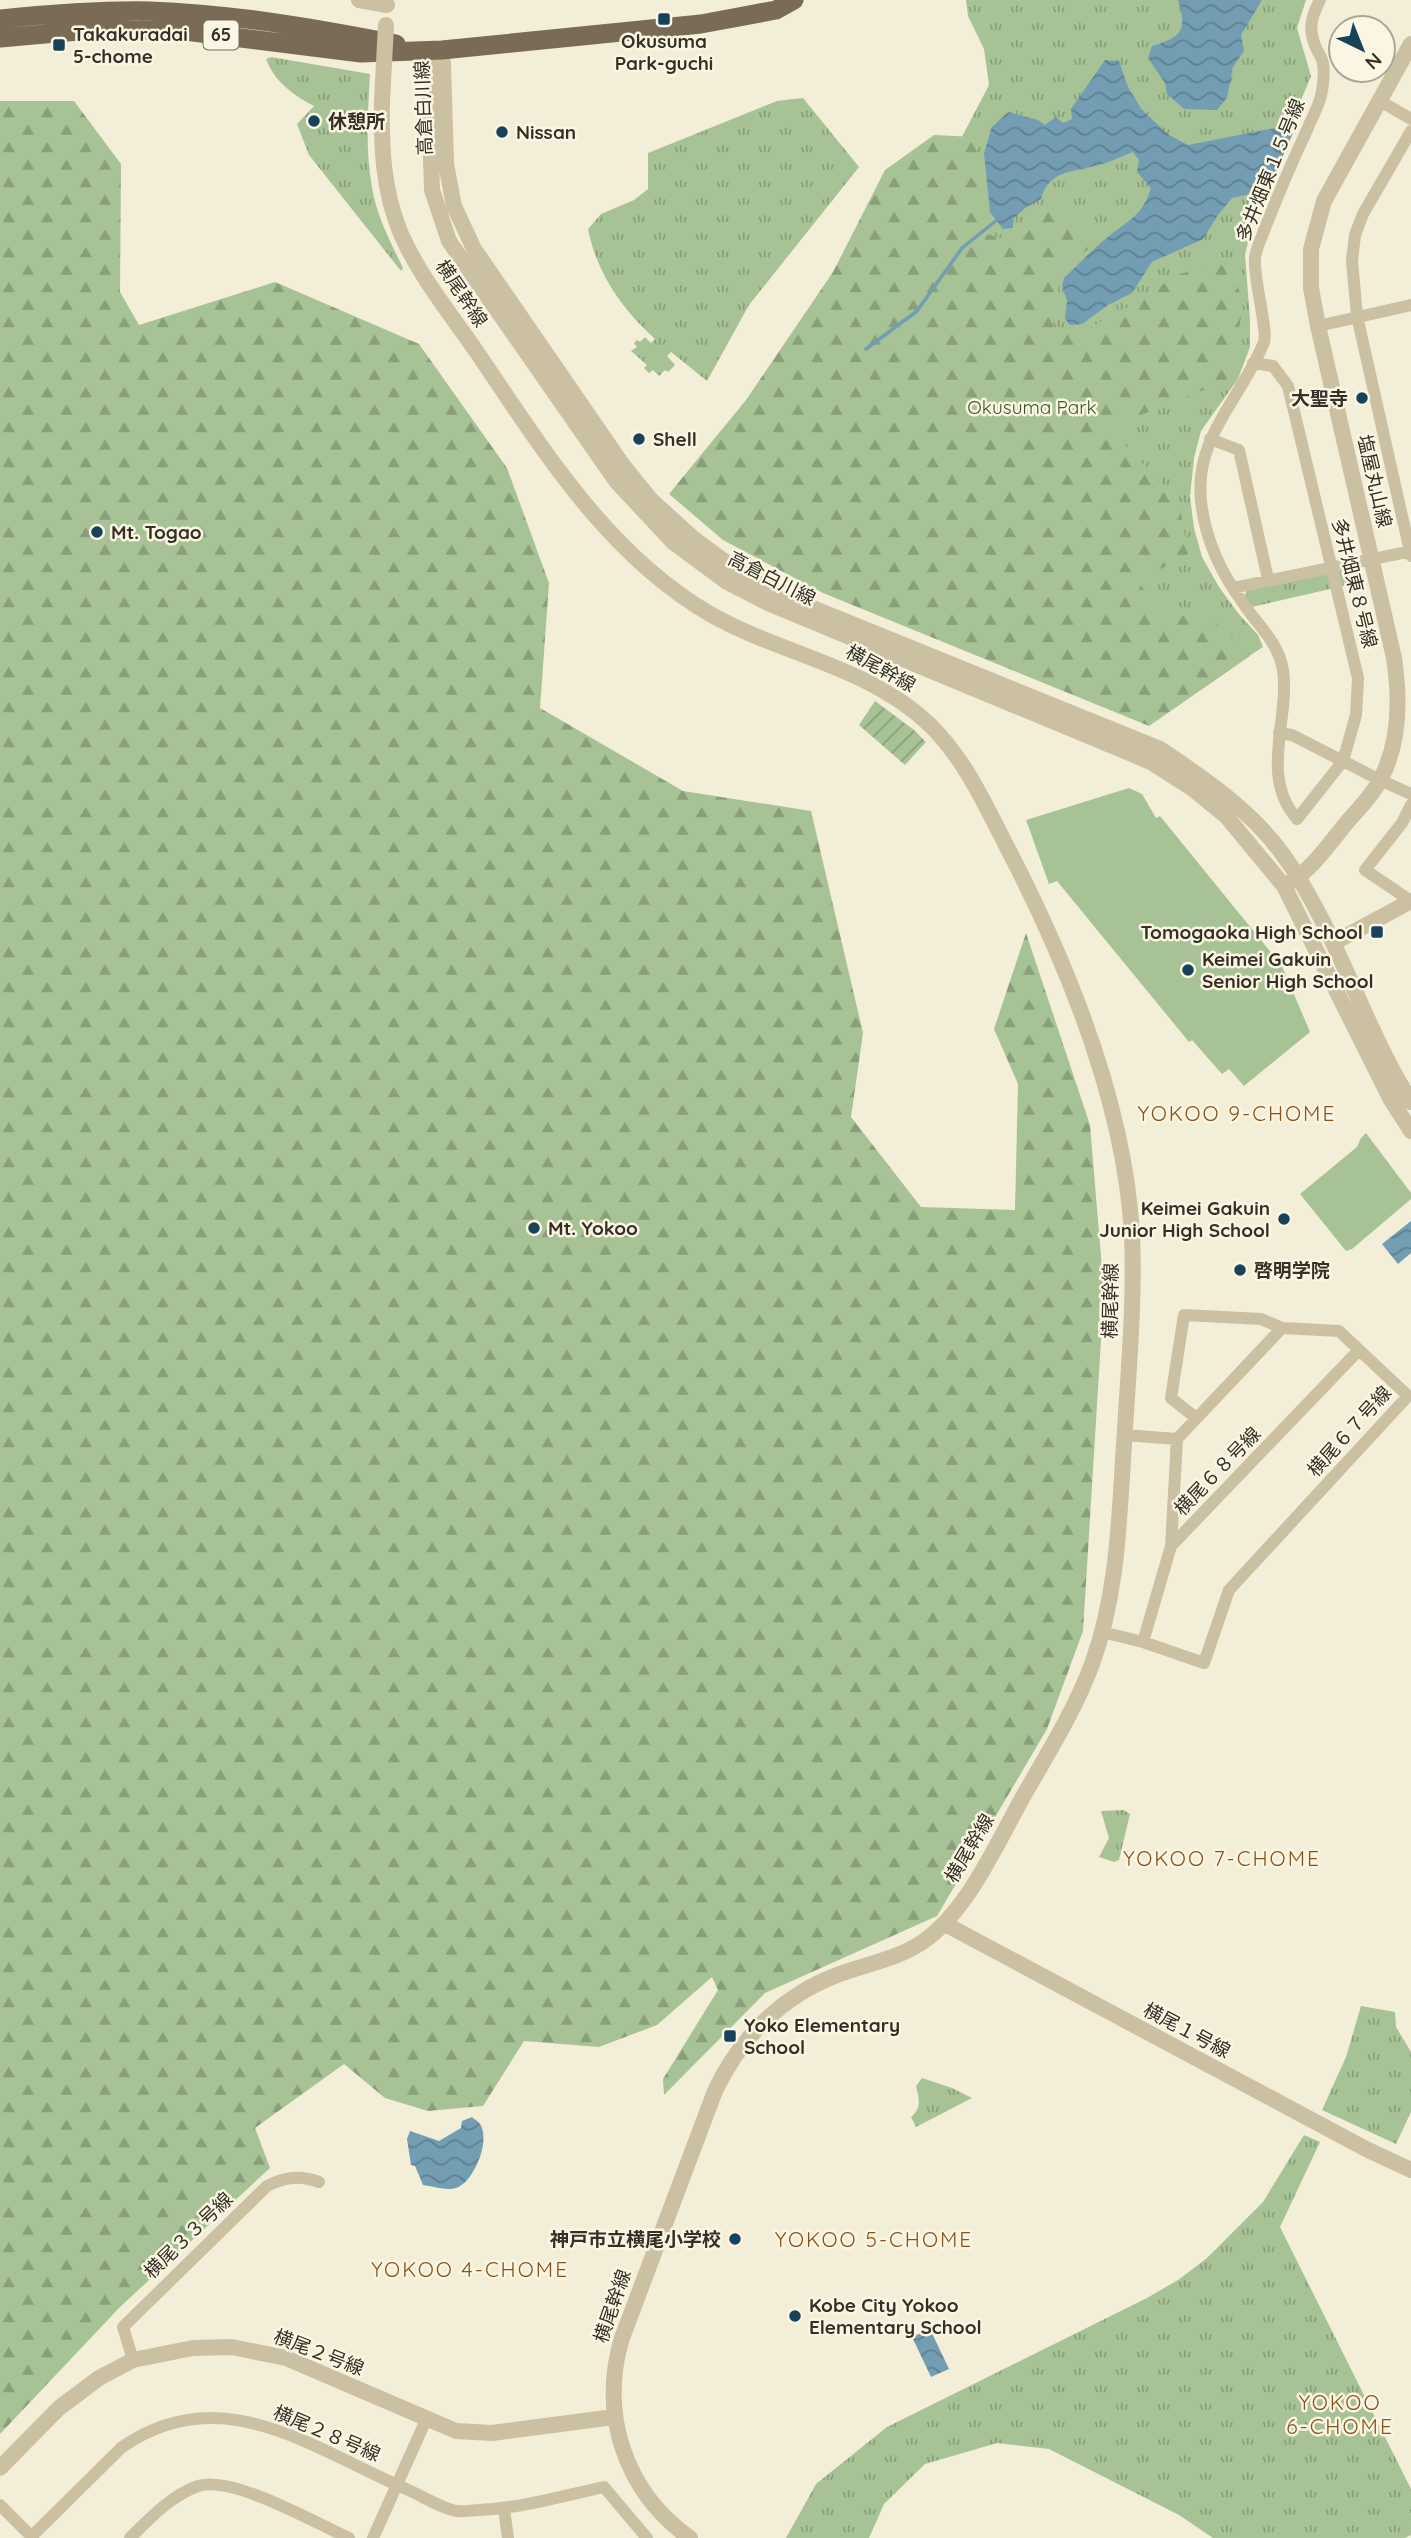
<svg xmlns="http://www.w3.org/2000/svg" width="1411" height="2538" viewBox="0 0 1411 2538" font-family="Quicksand,'Noto Sans JP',sans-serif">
  <defs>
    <pattern id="grass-tufts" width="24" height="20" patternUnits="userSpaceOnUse" patternTransform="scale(1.75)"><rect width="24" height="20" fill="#a7c396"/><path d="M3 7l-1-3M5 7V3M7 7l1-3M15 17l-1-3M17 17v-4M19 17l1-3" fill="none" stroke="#899f7a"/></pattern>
    <pattern id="forest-firs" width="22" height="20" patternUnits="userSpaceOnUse" patternTransform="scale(1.75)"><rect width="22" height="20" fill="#a7c396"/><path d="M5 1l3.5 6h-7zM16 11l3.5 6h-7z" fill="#899f7a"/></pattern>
    <pattern id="garden-furrows" width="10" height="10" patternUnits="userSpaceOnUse" patternTransform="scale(1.75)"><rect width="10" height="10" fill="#a7c396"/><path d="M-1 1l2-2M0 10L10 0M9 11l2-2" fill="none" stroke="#899f7a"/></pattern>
    <pattern id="water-waves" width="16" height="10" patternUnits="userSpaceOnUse" patternTransform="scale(1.75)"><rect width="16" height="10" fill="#739db2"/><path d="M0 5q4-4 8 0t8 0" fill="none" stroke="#5f8091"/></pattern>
  </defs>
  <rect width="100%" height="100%" fill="#f3eed7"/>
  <path fill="url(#grass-tufts)" d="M966 0H1306L1297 28 1311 76 1255 212 1245 255 1250 319V347L1238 379 1201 431 1194 458 1190 497 1194 528 1202 557 1219 587 1238 613 1258 635 1263 647 1182 700 802 379 954 152 989 85 984 49 968 16Z
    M271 57 370 74C368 112 365 149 372 187 376 215 391 243 403 268L401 271 309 155 297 124 314 106C294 96 274 81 266 59Z
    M803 98 859 167 749 305 707 381 671 352 667 356 675 365 668 372 665 370 659 376 653 370 649 373 644 368 647 365 631 351 637 347 634 343 637 340 640 342 645 337 651 343 655 339C622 309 597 274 588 229L601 214 634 200 648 189V153L777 101Z
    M1359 565 1365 581 1252 607 1244 597 1247 590Z
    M1124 1810 1130 1814 1119 1860 1114 1862 1099 1857 1109 1838 1101 1811Z
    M1361 2006 1395 2012 1396 2027 1411 2052V2112L1396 2144 1322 2110 1346 2057Z
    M922 2078 952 2088 972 2098 916 2127 911 2117C922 2108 919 2098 916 2086Z
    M1304 2135 1320 2142 1280 2227 1411 2489V2535L1405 2538H1213L1179 2515 1049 2449 997 2443 925 2464 884 2504 869 2538H786L816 2484 887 2427 1147 2298 1178 2280 1206 2259 1263 2202Z"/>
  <path fill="url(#forest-firs)" d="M0 101H74L121 164 120 292 139 325 275 282 419 344 507 468 549 583 540 708 683 791 811 811 863 1033 851 1117 921 1207 1015 1210 1018 1084 994 1029 1026 933 1090 1125 1104 1292 1083 1631 1047 1729 937 1916 765 1993 664 2095 663 2079 718 1990 712 1977 657 2025 599 2047 524 2041 483 2106 428 2111 385 2098 344 2064 255 2128 270 2168 120 2307 0 2434Z
    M934 135 975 137 988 235 1017 242 1056 205 1097 243 1061 269 1052 333 1082 332 1128 307 1179 274 1232 261 1243 307 1229 380 1108 428 1179 501 1188 554 1138 581 1163 617 1208 615 1250 656 1149 726 823 593 723 540 669 494 746 400 833 272 885 170Z"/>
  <path fill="url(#garden-furrows)" d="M875 701 914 730 926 742 905 765 859 725Z"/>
  <path fill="#a7c396" d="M1129 788 1142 794 1156 818 1160 816 1282 966 1310 1032 1244 1086 1229 1069 1222 1074 1192 1040 1189 1042 1057 881 1049 884 1026 820Z
    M1366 1133 1411 1193V1199L1352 1249 1346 1251 1300 1194 1357 1147 1361 1138Z"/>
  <path fill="url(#water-waves)" d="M1178 0H1262L1241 35 1244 51 1233 67 1227 98 1217 110 1184 109 1167 94 1165 83 1148 58 1152 46C1181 37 1188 31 1178 0Z
    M1105 60 1119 61 1128 87 1142 110 1169 135 1188 145 1280 127 1293 133 1268 190 1232 198 1218 215 1203 239 1152 262 1132 293 1108 305 1082 324 1070 325 1065 319 1067 301 1062 286 1064 278C1079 264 1093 249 1109 236 1129 220 1143 215 1151 188L1137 172 1139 160 1133 152C1120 157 1108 163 1095 166 1072 172 1048 171 1041 199L1025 208 1013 219V228L1003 229 990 212 984 153 992 127 1008 112 1038 120 1045 125 1056 117 1063 123 1072 119 1071 109Z
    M1411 1221V1253L1398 1264 1382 1244Z
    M472 2117C474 2119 479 2122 480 2124 491 2140 474 2182 456 2188 447 2191 432 2186 423 2185L415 2166 411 2165 407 2139 410 2131 439 2141 461 2128 462 2121Z
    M930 2329 949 2369 931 2377 912 2337Z"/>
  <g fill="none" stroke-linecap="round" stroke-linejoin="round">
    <path stroke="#739db2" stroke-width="3.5" d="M866 349 917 311 962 248 997 220"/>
    <path stroke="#cbc1a2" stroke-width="12" d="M1380 101 1411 119
      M1411 131 1363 214 1355 235 1352 261 1357 316 1411 556
      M1318 326 1411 305
      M1253 363 1273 366 1288 386 1358 678 1356 715 1343 761 1297 819C1259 776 1290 720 1283 670 1278 641 1258 626 1243 603 1221 573 1205 539 1201 501 1194 436 1242 398 1264 342 1268 330 1253 277 1255 258 1256 248 1262 237 1265 228 1278 195 1292 162 1307 130 1312 117 1320 105 1322 91 1323 83 1325 72 1323 64 1323 60 1319 54 1317 50 1308 31 1310 19 1320 0
      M1210 439 1239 450 1268 579
      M1233 588 1411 551
      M1279 733 1292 735 1380 780 1411 794
      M1411 805 1402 823 1365 870 1411 901
      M1196 1418 1171 1398 1184 1315 1261 1319 1282 1328
      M1171 1546 1177 1439
      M1102 1632 1143 1642 1204 1663 1229 1590 1408 1396 1339 1331 1282 1328 1177 1439 1124 1435
      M1143 1642 1171 1546 1359 1350
      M133 2360 123 2327 267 2186C285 2177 300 2175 319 2182
      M0 2505 33 2538
      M504 2509 508 2538
      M30 2538 121 2448C220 2378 310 2447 404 2488 419 2494 442 2509 457 2511 464 2512 472 2510 479 2510 521 2508 563 2496 604 2487L647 2538
      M130 2538C150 2518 172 2495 198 2486 233 2475 315 2523 349 2538
      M373 2538 426 2420"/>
    <path stroke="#cbc1a2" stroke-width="16" d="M359 0 387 5
      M442 50 429 92 432 190 449 241 616 481 673 542 727 582 768 603 1151 762 1193 789 1226 816 1284 886 1391 1100 1411 1131
      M443 63 446 164 454 206 474 249 622 464 651 500 694 539 735 569 773 592 1160 749C1205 779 1253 812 1284 856 1338 932 1362 1024 1411 1102
      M382 101C381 147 383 191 401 234 419 275 449 312 474 348 541 446 605 553 710 614 782 655 868 666 929 724 966 760 985 805 1008 849 1067 963 1125 1105 1132 1235 1135 1305 1128 1375 1124 1445 1119 1519 1118 1593 1092 1664 1075 1710 1048 1753 1024 1795 998 1841 970 1906 928 1938 901 1959 868 1963 837 1975 782 1996 740 2038 715 2091L622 2338C599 2414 625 2492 690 2538
      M1292 881C1311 869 1326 848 1340 831 1352 814 1371 799 1380 780 1400 744 1400 698 1394 658L1318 326 1311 288V249L1324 201 1411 44
      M1333 943 1411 901
      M945 1924 1366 2149 1411 2170
      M0 2468 59 2408 99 2378 133 2360 193 2348 232 2347 286 2358 456 2431 492 2433 614 2417"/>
    <path stroke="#796b55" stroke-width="19" d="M0 19C50 14 100 10 150 11 233 14 315 28 396 44
      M0 38 101 29 185 31 361 53 442 50 701 24 776 10 794 0"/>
    <path stroke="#cbc1a2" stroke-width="16" d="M382 101 386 25"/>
  </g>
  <g fill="#18425a" stroke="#faf6e3" stroke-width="2.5">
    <rect x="657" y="12" width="14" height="14" rx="3.5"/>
    <rect x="52" y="38" width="14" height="14" rx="3.5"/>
    <circle cx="314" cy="121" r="7"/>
    <circle cx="502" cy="132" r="7"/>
    <circle cx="1362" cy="398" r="7"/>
    <circle cx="639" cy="439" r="7"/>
    <circle cx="97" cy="532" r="7"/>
    <rect x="1370" y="925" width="14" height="14" rx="3.5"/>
    <circle cx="1188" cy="970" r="7"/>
    <circle cx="1284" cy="1219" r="7"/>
    <circle cx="534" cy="1228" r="7"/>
    <circle cx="1240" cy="1270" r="7"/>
    <rect x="723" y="2029" width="14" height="14" rx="3.5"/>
    <circle cx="735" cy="2239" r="7"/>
    <circle cx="795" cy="2316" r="7"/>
  </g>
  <g text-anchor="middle" stroke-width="5" stroke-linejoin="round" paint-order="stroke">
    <rect fill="#faf6e3" stroke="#706b5e" stroke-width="2" x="203.5" y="20.5" width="35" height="29" rx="5"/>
    <g font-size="18" font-weight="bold" fill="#352f25">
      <text x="221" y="41">65</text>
    </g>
    <g font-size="19" font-weight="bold" fill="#352f25" stroke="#faf6e3" text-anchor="start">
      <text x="73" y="41">Takakuradai<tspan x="73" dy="22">5-chome</tspan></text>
      <text x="664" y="48" text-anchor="middle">Okusuma<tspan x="664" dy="22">Park-guchi</tspan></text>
      <text x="328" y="128">休憩所</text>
      <text x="516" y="139">Nissan</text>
      <text x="1348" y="405" text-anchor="end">大聖寺</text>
      <text x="653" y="446">Shell</text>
      <text x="111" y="539">Mt. Togao</text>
      <text x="1363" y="939" text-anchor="end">Tomogaoka High School</text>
      <text x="1202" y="966">Keimei Gakuin<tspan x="1202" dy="22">Senior High School</tspan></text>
      <text x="1270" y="1215" text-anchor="end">Keimei Gakuin<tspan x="1270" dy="22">Junior High School</tspan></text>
      <text x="548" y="1235">Mt. Yokoo</text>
      <text x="1254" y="1277">啓明学院</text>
      <text x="744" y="2032">Yoko Elementary<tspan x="744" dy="22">School</tspan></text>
      <text x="721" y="2246" text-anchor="end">神戸市立横尾小学校</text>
      <text x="809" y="2312">Kobe City Yokoo<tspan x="809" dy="22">Elementary School</tspan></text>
    </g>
    <g font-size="19" fill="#352f25" stroke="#faf6e3">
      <text transform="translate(423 108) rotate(-92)" y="7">高倉白川線</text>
      <text transform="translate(1270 170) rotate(-68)" y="7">多井畑東１５号線</text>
      <text transform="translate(462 293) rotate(56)" y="7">横尾幹線</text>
      <text transform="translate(1375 481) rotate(77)" y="7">塩屋丸山線</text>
      <text transform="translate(772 578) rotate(27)" y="7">高倉白川線</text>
      <text transform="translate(1355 583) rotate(76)" y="7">多井畑東８号線</text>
      <text transform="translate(881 668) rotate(29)" y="7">横尾幹線</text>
      <text transform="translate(1110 1301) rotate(-89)" y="7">横尾幹線</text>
      <text transform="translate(1349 1431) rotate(-48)" y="7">横尾６７号線</text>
      <text transform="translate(1217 1471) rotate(-46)" y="7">横尾６８号線</text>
      <text transform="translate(969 1848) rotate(-59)" y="7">横尾幹線</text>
      <text transform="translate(1187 2030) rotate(28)" y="7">横尾１号線</text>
      <text transform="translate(188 2235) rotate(-44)" y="7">横尾３３号線</text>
      <text transform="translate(612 2306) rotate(-71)" y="7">横尾幹線</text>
      <text transform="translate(319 2352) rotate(21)" y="7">横尾２号線</text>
      <text transform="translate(327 2433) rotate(23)" y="7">横尾２８号線</text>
    </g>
    <g font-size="19" fill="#375527" stroke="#faf6e3">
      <text x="1032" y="414">Okusuma Park</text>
    </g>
    <g font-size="21" letter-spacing="2" fill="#8a5418" stroke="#faf6e3">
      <text x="1237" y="1121">YOKOO 9-CHOME</text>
      <text x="1222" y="1866">YOKOO 7-CHOME</text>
      <text x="874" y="2247">YOKOO 5-CHOME</text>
      <text x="470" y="2277">YOKOO 4-CHOME</text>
      <text x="1340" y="2410">YOKOO<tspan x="1340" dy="24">6-CHOME</tspan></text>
    </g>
  </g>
  <g transform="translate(1362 49) rotate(137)"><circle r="33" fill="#faf6e3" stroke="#aba697" stroke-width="2"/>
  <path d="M0-5L12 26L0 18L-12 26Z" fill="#18425a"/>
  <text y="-10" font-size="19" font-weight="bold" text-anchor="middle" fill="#352f25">N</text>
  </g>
</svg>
